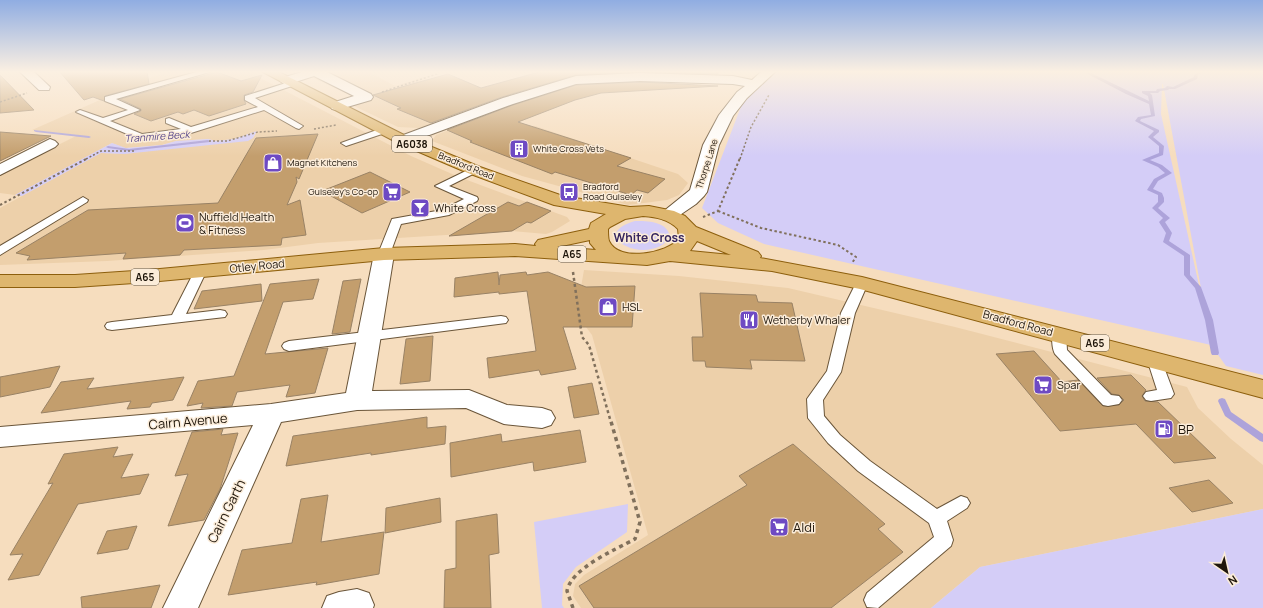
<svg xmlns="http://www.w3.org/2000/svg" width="1263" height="608" viewBox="0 0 1263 608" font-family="Manrope,sans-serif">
  <rect width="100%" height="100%" fill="#f6ddbe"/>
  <path fill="#edd0aa" d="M174 71H247L411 156 459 177 567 217 570 221 552 232 546 234 512 231 318 243 264 250 107 261 0 265V208L101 153 124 154 253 138 257 132 234 139 216 141 208 139 176 141 162 145 125 148 112 143 15 195 0 193V174L78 135 32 130 154 76Z
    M311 71H367L395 86 424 77 454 89 424 99 459 113 419 128 398 127 352 105V96L302 73Z
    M475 120 513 133 535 126 678 174 688 183 679 195 667 200 628 205 522 176 432 141 436 135Z
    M584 270 679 276 788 288 955 327 1187 387 1198 408 1231 439 1263 465V509L980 567 931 608H581L573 596 575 584 584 575 648 535 592 335 586 327 581 287Z"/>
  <path fill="#d4cdf7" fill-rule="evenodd" d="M776 71H1263V375L1226 366 1211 345 764 244 718 223 702 208 742 104ZM1162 84H1163L1208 326 1161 114Z
    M257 131 253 138 248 141 124 154 101 153 22 196 15 195 112 143 126 148 162 145 176 141 208 139 216 141 234 139Z
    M635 221C648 221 666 221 670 236 662 255 624 254 615 236 618 226 626 224 635 221Z
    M628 504 627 532 576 567 563 584 562 605 564 608H542L534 522Z
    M1263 509V608H931L980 567Z"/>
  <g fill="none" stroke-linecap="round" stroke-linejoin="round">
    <path fill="#ada3da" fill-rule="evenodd" d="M1082 71H1087L1149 101 1148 96 1142 93V91H1156L1157 89 1165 88 1167 86 1173 87 1194 77V75L1197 73 1195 71H1199L1201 73 1198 75 1197 79 1175 89H1169L1168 90 1160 91 1158 93H1150L1152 95 1155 116 1141 119 1140 121 1159 130V132L1153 137 1164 146 1163 155 1150 160 1162 165 1172 173 1158 181 1153 189 1162 193 1164 198V202L1158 208 1170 218 1165 222 1172 233 1169 241 1190 255V275L1201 287 1213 320 1219 353 1218 355H1212L1211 353 1205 320 1195 288 1184 275V256L1163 242 1166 233 1159 222 1163 218 1152 208 1158 202V195L1147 190 1154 179 1165 173 1158 167 1142 160 1159 153V146L1148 137 1154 131 1135 121 1138 117 1151 115 1149 104 1126 94Z
      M34 130 89 136 91 137 89 138 36 132 34 131Z
      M208 140 210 141V142L129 151 108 148 106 147 108 146 129 149Z
      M1222 398 1225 399 1231 412 1263 434V442L1260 441 1225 416 1218 401 1219 399Z"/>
  </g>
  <path fill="#c39e6d" stroke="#998265" d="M59 71H147L149 84 105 96 104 101 93 97 84 100Z
    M543 71H718V74L640 72 576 75 502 97 431 123 397 109 401 108 373 95 448 74 481 88Z
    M217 72 241 81 262 75 253 92 244 95V100L246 104 209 116 194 110 183 114 178 112 151 121 134 114 141 111V109L120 99Z
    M0 75 34 110 0 113Z
    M640 82 718 86 601 93 575 100 518 122 631 158 617 166 665 179 648 193 637 190 631 195 555 172 552 174 470 142 472 141 447 130 513 105 576 85Z
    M0 132 51 136 0 161Z
    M318 134 299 179 296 177 297 182 287 205 300 200 306 235 282 238 281 245 184 250 180 255 123 259 126 253 27 260 30 256 16 253 88 210 218 203 256 138Z
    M370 172 410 192 362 213 322 191Z
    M508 202 519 206 527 202 551 211 531 223 527 222 512 231 449 236Z
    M498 272 499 285 500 275 526 272 527 275 548 272 586 287 635 286 632 327H563L576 369 541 375 539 370 489 378 487 358 536 351 527 291 499 294V292L454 297 455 278Z
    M319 279 313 299 283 302 265 354 328 348 315 393 286 397 290 385 237 392 232 406 201 408 203 403 187 406 198 381 234 376 270 284Z
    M361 279 350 332 332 334 343 281Z
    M261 284 262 301 194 309 202 291Z
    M700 293 756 295 758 302 792 303 805 361 750 360 752 369 706 367 705 361H693L692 337H703Z
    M433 336 430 381 400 384 406 339Z
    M1034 351 1062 382 1078 380 1103 406 1119 405 1124 400 1119 395 1112 394 1097 378 1131 375 1146 390 1142 396 1145 401 1158 402 1216 458 1174 463 1136 424 1060 431 996 354Z
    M60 366 50 387 0 397V377Z
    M184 377 173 400 152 403 150 407 127 409 131 401 41 413 61 382 94 378 87 389Z
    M592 383 599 414 574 418 568 387Z
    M427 417V428L446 426 445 444 371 455V453L286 466 293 436Z
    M223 429 221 435 238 433 220 489 204 520 168 526 188 474 175 476 192 432Z
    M580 430 586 462 534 471 533 462 451 477 450 443 501 434 502 442Z
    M793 444 885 524 878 529 903 552 831 608H594L579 586 747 485 739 476Z
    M118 447 113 457 133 454 121 478 149 474 140 494 78 504 39 575 8 580 23 554 10 555 53 483 48 484 64 454Z
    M1209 480 1233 503 1192 512 1169 488Z
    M328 495 321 542 384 532 379 574 316 585 317 582 228 595 242 550 292 543 301 499Z
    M440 498 441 522 385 533 386 508Z
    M497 514 499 553 489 555 491 608H444L445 570 456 568V521Z
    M137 526 128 549 97 554 107 531Z
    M160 585 151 608H82L81 597Z"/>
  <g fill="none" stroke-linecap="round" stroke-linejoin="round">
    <g stroke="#6a5539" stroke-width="2">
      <path id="service" d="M200 71H213L116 99 140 110 110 121 142 134 181 129 166 123V119L169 118 191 127 258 107 245 100V96L292 81H295V85L255 98 303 126 299 129 296 128 264 110 191 133 141 140 76 112 80 110 103 118 128 110 105 101V97Z
        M385 127 388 128V132L346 146 341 143Z
        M474 167 479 170 477 172 449 186 477 197 478 199 477 201 449 215 401 224 390 254 388 256H380L378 254 392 219 442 210 464 199 435 186Z
        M83 197 88 200 87 202 0 255V246Z
        M200 268 206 272 186 314 220 310 225 311 227 314 225 317 112 330 107 329 105 326 107 323 112 322 172 315 194 272Z
        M862 279 868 283 855 313 841 372 823 400 824 416 840 435 870 461 937 509 961 496 967 498 970 503 967 508 947 521 953 540 951 546 878 608 867 607 864 600 867 593 934 537 929 523 858 471 828 443 808 418 807 399 827 371 841 313 856 283Z
        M501 316 506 317 508 320 506 323 289 351 284 349 282 346 284 343 289 341Z
        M1059 330 1064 331 1066 334 1067 350 1111 395 1119 396 1122 400 1119 404 1108 406 1103 405 1055 354C1052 349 1051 336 1054 331Z
        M1154 354 1159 356 1161 359 1174 394 1171 398 1151 401 1146 400 1143 396 1146 392 1157 390 1147 359 1149 356Z"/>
    </g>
    <g stroke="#6a5539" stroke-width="2">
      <path id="minor" d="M19 71H33L50 87 49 90H39Z
        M305 71H325L371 94 373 97 371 100 337 110 332 109 330 106 332 103 354 96 314 76 286 85 280 81 282 78Z
        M762 71H776L747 98 733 116 719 145 707 192 704 196 696 204 674 219 668 220 662 219 659 215 690 190 703 145 719 115 737 92 745 86 733 84 640 81 576 84 513 104 408 143H398L395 140 398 137 503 98 576 76 640 73 733 76 752 80Z
        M50 139 55 141 58 144 55 147 0 175V164Z
        M384 248 391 250 394 254 372 391 469 390 507 405 542 408 551 411 555 418 551 425 542 428 504 424 466 408 357 410 281 422 198 608H163L253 425 0 447V427L271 404 346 393 374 254 377 250Z
        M357 589 369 593 374 605 373 608H322L327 596 339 592Z"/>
    </g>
    <g stroke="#8d5f0d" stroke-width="2">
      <path id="primary" d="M261 71H277L408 137 480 167 563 196 630 207 649 206 674 211 685 216 696 227 758 252 761 256 760 258 862 277 1263 380V398L860 289 772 271 670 261 647 265 515 256 384 260 149 282 75 287H0V275H75L149 270 384 248 515 244 536 246 535 244 538 240 589 229 591 223 606 214 554 205 468 173 398 143ZM643 216C656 217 668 219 678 229L679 239C667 253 619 263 609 241 608 238 608 232 608 229L610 227 625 219ZM590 240V243L596 250 557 247ZM697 241 731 255 690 251Z"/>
    </g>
    <path stroke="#80705c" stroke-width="1.5" stroke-dasharray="2 2" stroke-linecap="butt" d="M382 92 437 74 439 71
      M0 102 27 93
      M314 129 336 125
      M209 141H227L258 132 277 131
      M86 159 101 151H134
      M740 159 751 127 769 95"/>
    <path stroke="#80705c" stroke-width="2" stroke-dasharray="2.5 2.5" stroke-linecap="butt" d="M0 205 88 158
      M718 211 761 228 838 245 856 257 852 263
      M703 217 718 211 740 158"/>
    <path stroke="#80705c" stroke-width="2.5" stroke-dasharray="3 3" stroke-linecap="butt" d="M573 272 582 337 589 345 610 419"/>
    <path stroke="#80705c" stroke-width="3.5" stroke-dasharray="4 4" stroke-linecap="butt" d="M573 608 567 591C571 568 617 549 635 539L640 522 610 418"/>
    <use href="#service" fill="#fff" fill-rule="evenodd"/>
    <use href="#minor" fill="#fff" fill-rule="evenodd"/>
    <use href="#primary" fill="#deb66e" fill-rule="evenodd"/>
  </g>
  <linearGradient id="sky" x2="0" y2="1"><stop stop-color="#90ade2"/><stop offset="0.46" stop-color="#fbf0e2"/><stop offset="1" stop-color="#fbf0e2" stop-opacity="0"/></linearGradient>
  <rect width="1263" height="156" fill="url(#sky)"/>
  <defs>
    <g id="building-square" transform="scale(1)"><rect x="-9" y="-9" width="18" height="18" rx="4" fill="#6e4ac3" stroke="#fbecd9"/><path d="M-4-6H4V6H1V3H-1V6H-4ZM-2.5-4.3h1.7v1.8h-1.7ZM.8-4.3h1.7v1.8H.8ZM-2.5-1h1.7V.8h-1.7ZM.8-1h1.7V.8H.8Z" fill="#fff"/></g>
    <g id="shop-square" transform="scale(1)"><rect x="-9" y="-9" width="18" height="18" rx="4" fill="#6e4ac3" stroke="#fbecd9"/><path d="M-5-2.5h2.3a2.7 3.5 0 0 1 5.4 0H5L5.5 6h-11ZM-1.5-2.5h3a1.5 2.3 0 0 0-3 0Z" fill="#fff"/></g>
    <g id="supermarket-square" transform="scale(1)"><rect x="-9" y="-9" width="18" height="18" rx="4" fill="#6e4ac3" stroke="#fbecd9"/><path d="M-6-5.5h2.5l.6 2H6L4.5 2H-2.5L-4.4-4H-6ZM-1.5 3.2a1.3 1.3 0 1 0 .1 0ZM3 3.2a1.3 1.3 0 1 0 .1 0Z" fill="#fff"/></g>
    <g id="bus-square" transform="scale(1)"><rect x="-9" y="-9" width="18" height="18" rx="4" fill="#6e4ac3" stroke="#fbecd9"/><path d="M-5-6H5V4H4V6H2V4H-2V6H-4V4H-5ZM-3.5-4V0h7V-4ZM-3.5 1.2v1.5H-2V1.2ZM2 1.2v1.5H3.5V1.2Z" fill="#fff"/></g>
    <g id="bar-square" transform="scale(1)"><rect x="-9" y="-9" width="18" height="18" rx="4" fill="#6e4ac3" stroke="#fbecd9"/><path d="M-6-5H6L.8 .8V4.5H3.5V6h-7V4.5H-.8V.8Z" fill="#fff"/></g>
    <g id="stadium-square" transform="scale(1)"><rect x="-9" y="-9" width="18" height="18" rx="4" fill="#6e4ac3" stroke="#fbecd9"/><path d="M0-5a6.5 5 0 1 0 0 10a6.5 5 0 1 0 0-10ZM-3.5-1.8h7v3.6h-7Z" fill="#fff"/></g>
    <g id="restaurant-square" transform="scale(1)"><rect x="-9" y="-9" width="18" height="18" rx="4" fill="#6e4ac3" stroke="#fbecd9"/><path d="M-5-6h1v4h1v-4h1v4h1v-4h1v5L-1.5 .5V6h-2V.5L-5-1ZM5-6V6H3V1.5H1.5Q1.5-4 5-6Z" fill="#fff"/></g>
    <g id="fuel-square" transform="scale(1)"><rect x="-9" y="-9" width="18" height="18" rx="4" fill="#6e4ac3" stroke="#fbecd9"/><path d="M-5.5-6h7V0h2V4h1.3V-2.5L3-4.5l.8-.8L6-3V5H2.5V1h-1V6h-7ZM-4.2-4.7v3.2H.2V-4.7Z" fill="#fff"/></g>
  </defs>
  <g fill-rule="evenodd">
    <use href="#building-square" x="519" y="149"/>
    <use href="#shop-square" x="273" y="163"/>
    <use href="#supermarket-square" x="392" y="192"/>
    <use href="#bus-square" x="569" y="192"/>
    <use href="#bar-square" x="420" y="208"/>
    <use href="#stadium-square" x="185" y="223"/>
    <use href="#shop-square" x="608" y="307"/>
    <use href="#restaurant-square" x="749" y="320"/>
    <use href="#supermarket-square" x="1043" y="385"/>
    <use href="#fuel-square" x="1164" y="429"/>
    <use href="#supermarket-square" x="779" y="527"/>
  </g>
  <g text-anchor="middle" stroke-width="3" stroke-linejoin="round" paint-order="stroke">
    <g font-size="9" fill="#1f160b" stroke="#fbecd9" text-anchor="start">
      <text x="533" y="152">White Cross Vets</text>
      <text x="287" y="166">Magnet Kitchens</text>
      <text x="583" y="190">Bradford<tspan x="583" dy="10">Road Guiseley</tspan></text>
      <text x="378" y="195" text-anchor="end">Guiseley's Co-op</text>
    </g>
    <g font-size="9" fill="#1f160b" stroke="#fbecd9">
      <text transform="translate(707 164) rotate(-72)" y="3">Thorpe Lane</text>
      <text transform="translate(466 166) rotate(22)" y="3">Bradford Road</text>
    </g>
    <g font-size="10" font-style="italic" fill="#58478b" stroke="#fbecd9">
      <text transform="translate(157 136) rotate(-4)" y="4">Tranmire Beck</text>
    </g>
    <g fill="#fbecd9" stroke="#615649" stroke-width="1">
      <rect x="392" y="136" width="40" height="16" rx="3"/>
      <rect x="558" y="246" width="28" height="16" rx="3"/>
      <rect x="131" y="269" width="28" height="16" rx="3"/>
      <rect x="1081" y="335" width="28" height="16" rx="3"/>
    </g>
    <g font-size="10" font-weight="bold" fill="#1f160b">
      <text x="412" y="148">A6038</text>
      <text x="572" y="258">A65</text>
      <text x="145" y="281">A65</text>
      <text x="1095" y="347">A65</text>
    </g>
    <g font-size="11" fill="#1f160b" stroke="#fbecd9" text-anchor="start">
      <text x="434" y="212">White Cross</text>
      <text x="199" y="221">Nuffield Health<tspan x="199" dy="13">&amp; Fitness</tspan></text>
      <text x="622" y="311">HSL</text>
      <text x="763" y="324">Wetherby Whaler</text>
      <text x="1057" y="389">Spar</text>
    </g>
    <g font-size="11" fill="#1f160b" stroke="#fbecd9">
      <text transform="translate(257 266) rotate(-6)" y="4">Otley Road</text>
      <text transform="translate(1018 323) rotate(15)" y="4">Bradford Road</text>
    </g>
    <g font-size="12" font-weight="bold" fill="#34245e" stroke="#fbecd9">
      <text x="649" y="242">White Cross</text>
    </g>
    <g font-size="13" fill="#1f160b" stroke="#fbecd9">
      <text transform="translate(188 421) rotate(-5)" y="5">Cairn Avenue</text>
      <text transform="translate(226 511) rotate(-64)" y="5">Cairn Garth</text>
    </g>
    <g font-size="13" fill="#1f160b" stroke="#fbecd9" text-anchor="start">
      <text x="1178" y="434">BP</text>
      <text x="793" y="532">Aldi</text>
    </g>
  </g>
  <g transform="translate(1227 572) rotate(146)" stroke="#fbecd9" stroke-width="3" paint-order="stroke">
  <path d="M0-3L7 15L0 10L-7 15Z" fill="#1f160b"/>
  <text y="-6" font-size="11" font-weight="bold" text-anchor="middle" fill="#1f160b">N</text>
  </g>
</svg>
